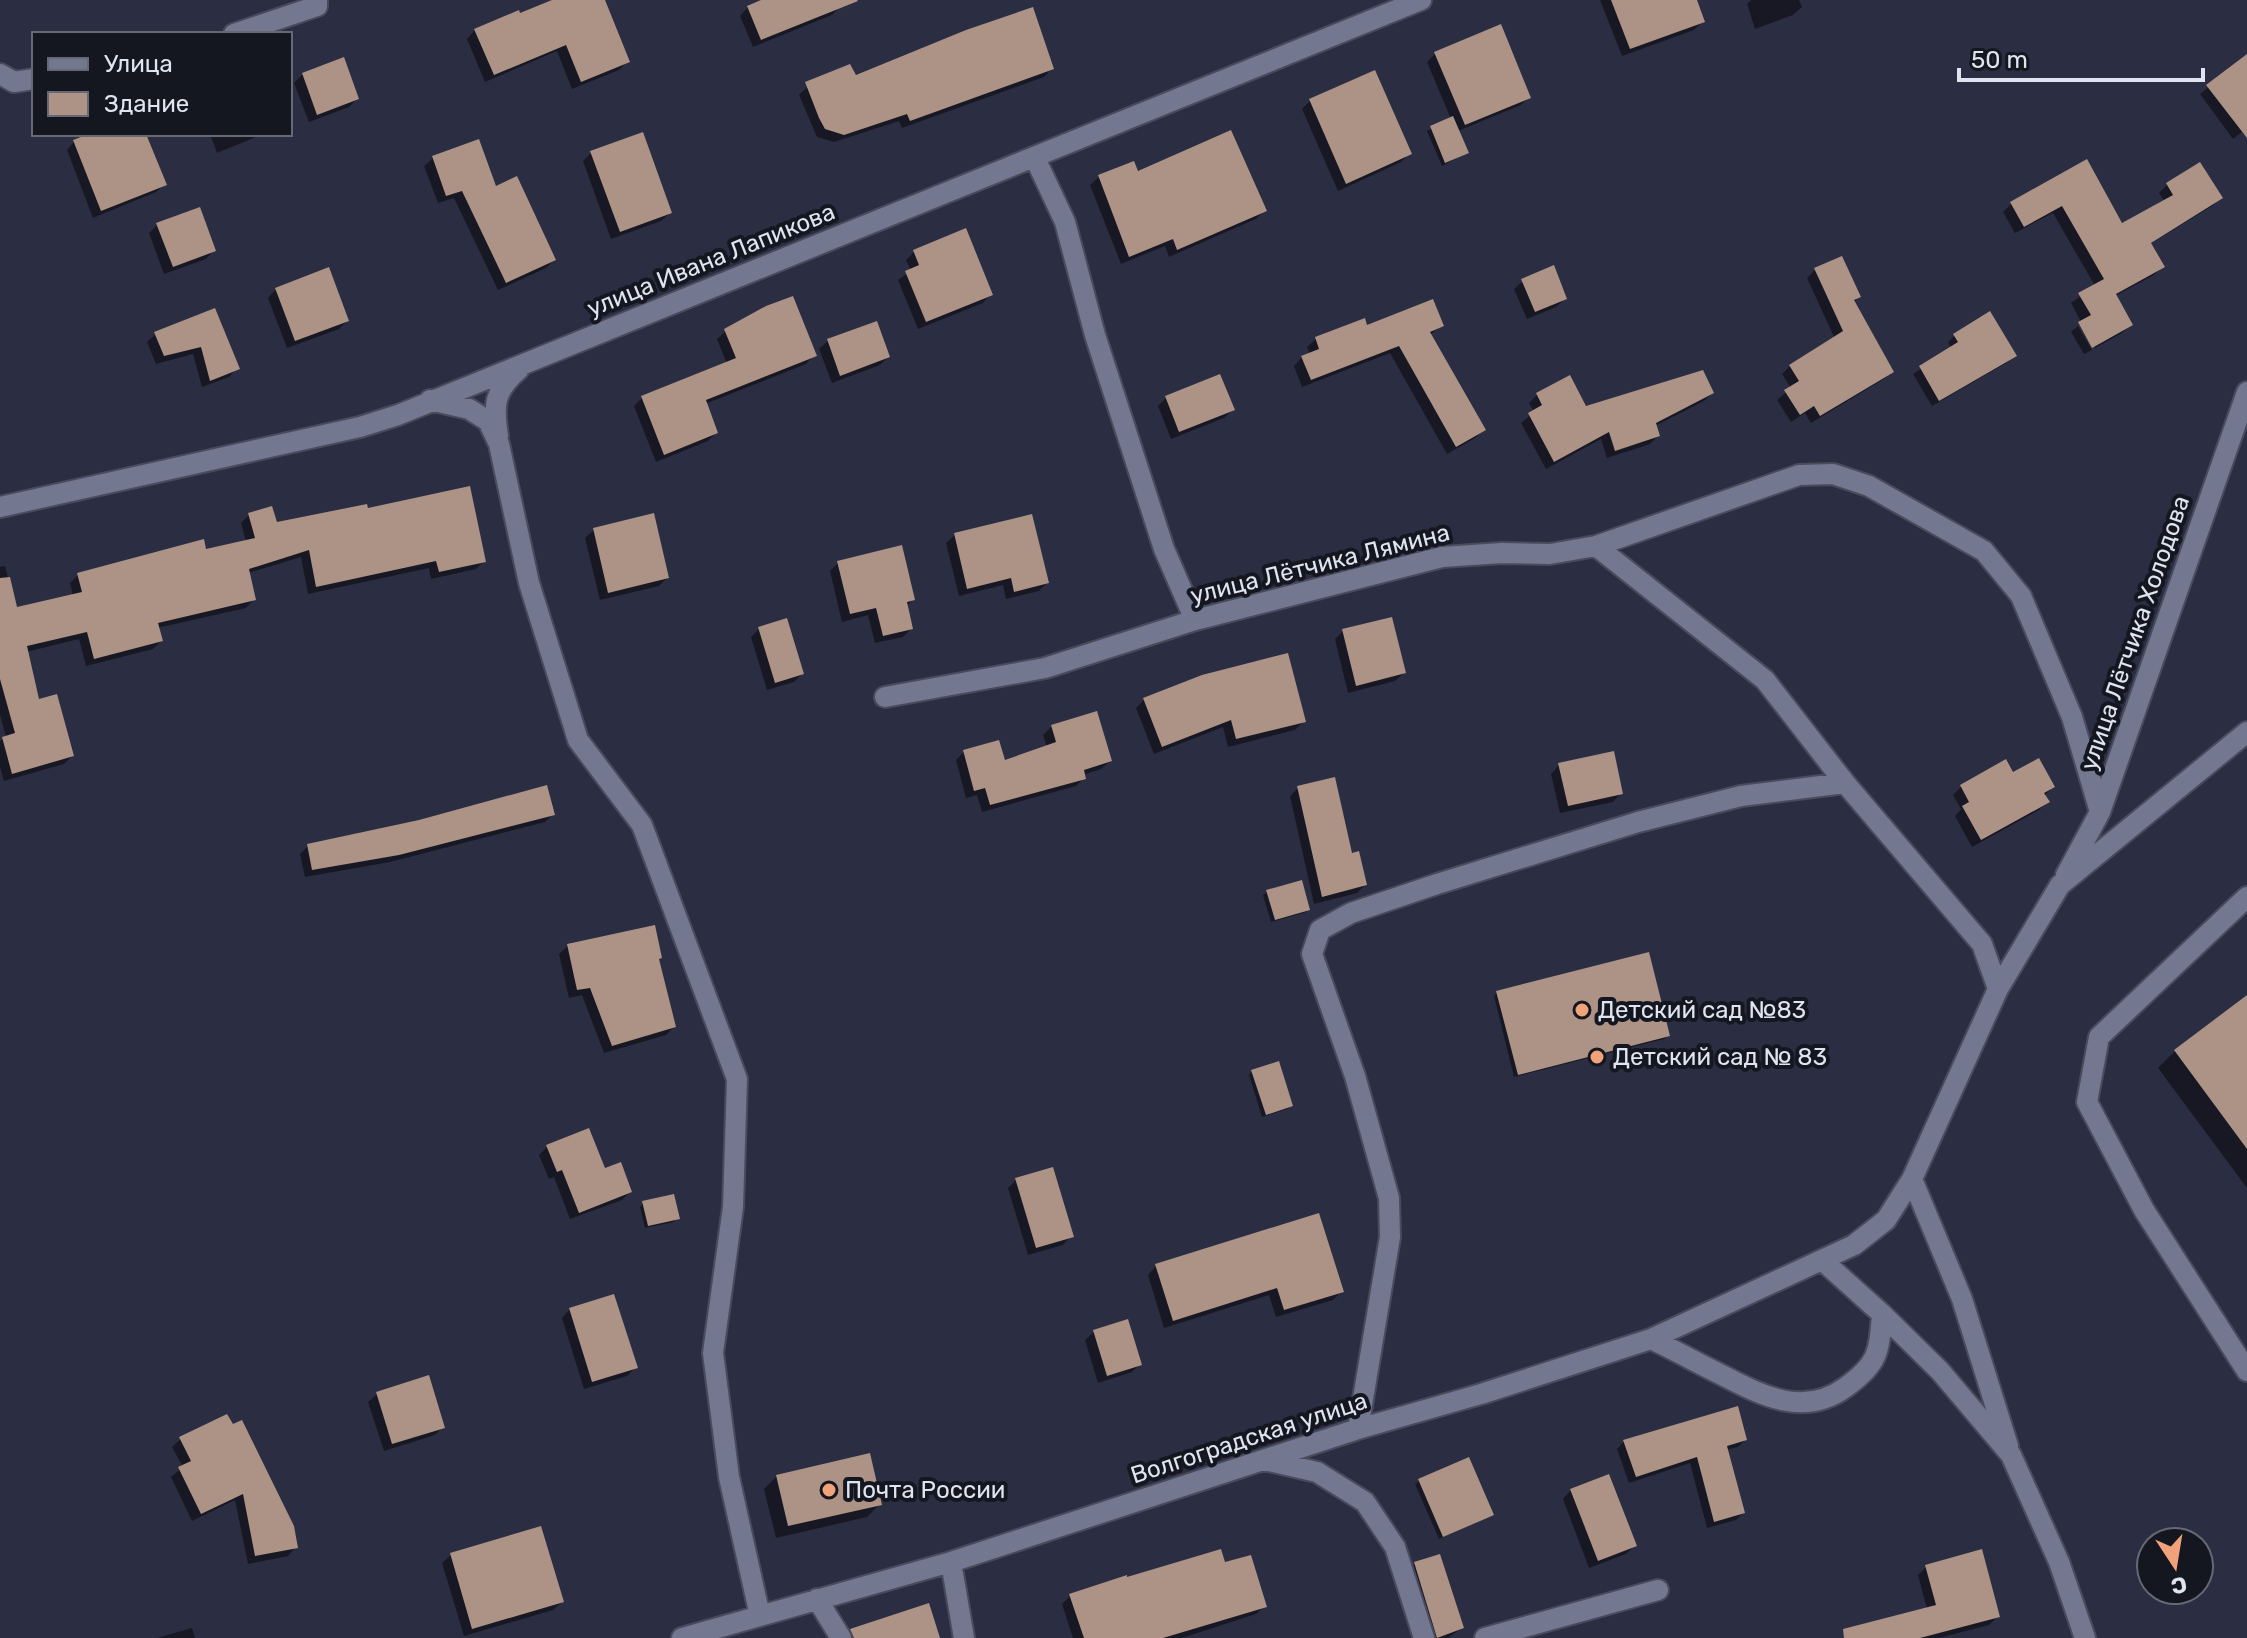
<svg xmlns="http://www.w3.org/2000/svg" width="2247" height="1638" viewBox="0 0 2247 1638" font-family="Rubik,sans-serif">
  <rect width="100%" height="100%" fill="#2b2e42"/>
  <path fill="#0007" d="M557 0H602L627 62 619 70 572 89 557 51 485 82 467 39 475 30Z
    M766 0H838L840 7 832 15 753 47 740 16 748 7Z
    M1600 0H1694L1703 21 1694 30 1622 56Z
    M1751 0H1799L1802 7 1793 15 1755 29 1747 4Z
    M1435 54 1529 97 1521 105 1458 131 1467 153 1442 166 1427 131 1451 119 1427 62Z
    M2247 56V128L2233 139 2200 94Z
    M1052 68 1044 77 902 128 899 121 834 142 817 137 799 95 807 87 855 78Z
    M303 74 357 99 349 107 309 122 294 83Z
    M1310 101 1409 154 1401 162 1338 191 1302 109Z
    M94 134H144L164 185 156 192 93 218 67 150 74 142Z
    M210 134H263L217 153Z
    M591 153 670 213 661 221 611 239 583 161Z
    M433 158 495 188 554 260 546 268 498 290 454 198 438 203 424 166Z
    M2086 162 2121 226 2165 202 2159 193 2167 185 2220 198 2212 206 2150 244 2162 267 2154 275 2115 296 2131 325 2122 333 2095 348 2071 303 2095 286 2053 213 2015 233 2003 212 2012 203Z
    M1133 164 1137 174 1264 211 1256 219 1169 257 1165 246 1121 264 1090 185 1099 177Z
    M157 225 214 250 206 259 164 274 149 233Z
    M914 252 991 294 983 303 918 329 898 280 911 271 906 260Z
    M1815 270 1859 297 1853 303 1892 371 1884 379 1811 423 1805 413 1791 422 1777 400 1791 388 1782 374 1790 366 1835 339 1807 278Z
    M1523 281 1565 299 1556 307 1527 319 1514 289Z
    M276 289 347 321 339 329 287 348 268 298Z
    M214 311 237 368 229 377 202 387 193 354 156 364 147 342 156 334Z
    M876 323 888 357 880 365 832 383 819 349 828 341Z
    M1441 326 1430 335 1484 430 1475 438 1447 454 1390 353 1302 387 1294 366 1302 357 1310 355 1307 347 1316 339 1366 328Z
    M2078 326 2092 350 2084 354 2071 332Z
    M726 331 814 355 806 364 705 404 716 433 708 441 656 462 634 406 642 398 727 364 717 339Z
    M1954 336 2015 356 2008 362 1932 406 1913 374 1951 348 1948 342Z
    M1219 377 1233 409 1224 418 1171 439 1158 406 1166 398Z
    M1712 393 1704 401 1655 426 1658 436 1650 444 1607 458 1601 439 1546 469 1521 423 1534 412 1529 403 1537 395 1585 408Z
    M366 511 484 561 476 569 431 579 429 568 308 594 301 557 248 573 254 599 246 608 157 628 161 641 153 649 86 666 79 639 26 652 38 702 72 756 64 764 4 781 0 767V741L6 737 0 715V567L5 566 16 610 73 596 70 583 78 575 246 542 241 523 249 515 275 524Z
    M594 530 667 578 659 586 600 600 585 538Z
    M955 535 1047 583 1039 591 1006 599 1003 585 959 596 946 543Z
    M838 563 913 599 906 607 911 629 903 637 875 643 868 615 842 622 830 571Z
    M759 629 802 674 794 682 767 690 751 637Z
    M1343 631 1404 673 1395 681 1348 693 1335 639Z
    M1144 700 1304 721 1295 730 1228 747 1223 727 1154 754 1136 708Z
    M1052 726 1110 761 1101 769 1083 775 1084 778 1076 786 982 812 977 795 966 798 956 760 964 752 1003 762 1047 747 1043 735Z
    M1559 765 1621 793 1613 802 1560 813 1551 774Z
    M2012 775 2053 787 2044 796 2047 802 2039 810 1972 847 1955 816 1961 809 1953 795 1961 787Z
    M1298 788 1350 855 1365 885 1357 893 1314 904 1290 796Z
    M553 814 545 822 390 862 305 877 300 854 308 846Z
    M1267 892 1308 910 1304 913 1271 922 1263 895Z
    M568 946 657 960 674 1027 666 1035 604 1053 582 995 569 998 559 954Z
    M1497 993 1668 1036 1664 1039 1514 1077 1494 996Z
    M2247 997V1188L2158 1068 2175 1051Z
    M1252 1071 1290 1106 1287 1109 1262 1117 1249 1075Z
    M547 1147 604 1170 630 1192 622 1200 570 1219 554 1177 549 1179 539 1155Z
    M1016 1180 1071 1236 1063 1245 1028 1255 1008 1188Z
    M643 1203 677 1218 674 1222 645 1228 640 1207Z
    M1156 1266 1342 1291 1333 1300 1276 1317 1269 1295 1164 1328 1148 1275Z
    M570 1309 635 1368 627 1376 584 1389 562 1318Z
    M1094 1332 1140 1364 1132 1372 1098 1383 1085 1340Z
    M377 1394 443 1427 435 1435 384 1451 368 1402Z
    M226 1416 296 1547 288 1556 248 1564 235 1500 192 1521 171 1477 183 1467 172 1447 181 1439Z
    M1745 1440 1738 1447 1726 1450 1743 1513 1736 1520 1707 1528 1690 1463 1629 1483 1617 1449 1624 1441Z
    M777 1476 880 1504 867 1517 776 1538 764 1489Z
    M1419 1481 1492 1514 1439 1539 1415 1484Z
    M1571 1490 1635 1545 1626 1554 1589 1568 1563 1499Z
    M451 1555 562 1602 553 1610 464 1636 442 1563Z
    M1439 1556 1462 1628 1448 1638H1426L1406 1572 1415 1564Z
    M1224 1565 1265 1606 1256 1614 1182 1638H1073L1062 1604 1070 1596Z
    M1926 1567 1998 1616 1989 1625 1939 1638H1868L1927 1609 1918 1575Z
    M192 1628 195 1638H157Z"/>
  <path fill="#ad9386" d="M552 0H605L630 62 581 82 566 45 494 75 474 29 519 10 520 13Z
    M761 0H857L858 1 761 40 747 6Z
    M1611 0H1697L1705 22 1630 49Z
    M1033 7 1054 69 910 121 907 114 844 135 825 129 819 118 805 82 850 64 856 75 966 30Z
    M1501 24 1531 98 1465 125 1434 52Z
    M2247 54V138L2206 85Z
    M344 57 359 99 317 115 302 73Z
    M1375 70 1412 154 1346 184 1309 99Z
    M1453 116 1469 153 1445 163 1430 126Z
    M1231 130 1267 211 1177 250 1173 239 1129 257 1098 175 1134 161 1138 171Z
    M643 132 672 213 620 232 590 151Z
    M89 134H146L167 185 101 211 73 140Z
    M479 139 496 186 517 176 556 260 506 283 462 191 446 196 432 156Z
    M2087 159 2122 223 2173 195 2166 183 2200 162 2223 198 2151 243 2165 267 2116 294 2133 325 2092 348 2078 322 2091 315 2078 293 2104 279 2062 206 2024 227 2010 202Z
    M200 207 216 251 173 267 156 223Z
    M966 228 993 295 926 322 905 271 919 265 913 250Z
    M1842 256 1861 297 1854 300 1894 372 1820 416 1814 406 1800 415 1784 390 1799 381 1789 365 1843 331 1814 268Z
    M1554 265 1567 299 1535 312 1521 279Z
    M329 267 349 321 295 341 275 288Z
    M793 296 817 356 706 400 718 433 664 455 641 396 736 358 724 329 766 306Z
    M1433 299 1444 326 1430 332 1486 430 1456 447 1399 346 1311 380 1301 356 1319 349 1315 337 1365 318 1367 325Z
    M215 308 240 369 210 381 201 347 164 356 154 332Z
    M1990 311 2017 356 1939 401 1919 366 1958 342 1953 334Z
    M877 321 890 357 840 376 827 339Z
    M1703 370 1714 393 1656 423 1660 436 1615 451 1609 432 1554 462 1528 413 1542 405 1536 393 1570 375 1586 406Z
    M1220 374 1235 410 1179 432 1165 396Z
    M470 486 486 562 439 572 436 561 316 587 309 550 249 569 256 600 158 623 163 641 94 659 87 632 27 646 39 699 57 694 74 756 12 774 2 737 15 733 0 679V578L10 577 17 607 82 592 77 573 204 539 206 549 255 538 248 513 272 506 277 522 367 504 368 508Z
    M654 513 669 578 608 593 593 528Z
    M1032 514 1049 583 1014 592 1011 578 967 589 954 533Z
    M902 545 915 600 907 602 913 629 883 636 876 608 850 614 837 561Z
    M1392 617 1406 673 1356 686 1342 629Z
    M787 618 804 674 775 683 758 627Z
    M1288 653 1306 722 1236 739 1231 720 1162 747 1143 698 1202 675Z
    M1097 711 1112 761 1084 770 1086 779 990 805 985 788 974 791 963 750 999 740 1005 760 1056 742 1051 725Z
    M1614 751 1623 794 1568 806 1558 763Z
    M2039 758 2055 787 2044 793 2050 802 1981 840 1962 806 1969 802 1960 785 2006 759 2013 772Z
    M1335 777 1352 853 1359 851 1367 885 1322 897 1297 786Z
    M547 785 555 815 399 855 312 870 307 844 419 820Z
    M1302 880 1310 910 1275 920 1266 890Z
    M655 925 662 958 659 959 676 1027 612 1046 590 988 577 990 567 944Z
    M1649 952 1670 1036 1518 1075 1496 991Z
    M2247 995V1149L2174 1050Z
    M1279 1061 1293 1106 1266 1115 1251 1070Z
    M589 1128 605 1168 621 1162 632 1192 579 1213 562 1170 557 1172 546 1145Z
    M1053 1167 1074 1237 1036 1248 1015 1178Z
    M674 1194 680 1219 648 1226 642 1201Z
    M1319 1213 1344 1292 1284 1310 1277 1288 1173 1321 1155 1264Z
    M614 1294 638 1368 592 1382 569 1308Z
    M1128 1319 1142 1365 1107 1376 1093 1330Z
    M429 1375 445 1428 392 1444 376 1392Z
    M1738 1406 1747 1440 1727 1446 1745 1513 1714 1522 1697 1457 1636 1477 1623 1440Z
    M227 1414 233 1424 242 1420 294 1526 298 1548 255 1556 243 1494 201 1514 178 1467 191 1461 179 1437Z
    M870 1453 882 1505 788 1526 776 1475Z
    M1469 1457 1494 1515 1443 1537 1418 1479Z
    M1609 1474 1637 1546 1598 1561 1570 1489Z
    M541 1526 564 1602 472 1629 450 1553Z
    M1221 1549 1225 1562 1251 1555 1267 1607 1163 1638H1084L1069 1594 1127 1575V1577Z
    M1982 1549 2000 1617 1920 1638H1844L1843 1629 1936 1605 1925 1565Z
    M1440 1554 1464 1628 1437 1638 1414 1562Z
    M929 1603 940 1638H854L850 1629Z"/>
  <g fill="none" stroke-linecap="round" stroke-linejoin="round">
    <g stroke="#484b5c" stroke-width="24">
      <path id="minor" d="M234 34 317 6V0
        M0 74 14 82 34 79
        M1035 158 1065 222 1095 335 1164 549 1195 620
        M430 400 469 409 488 421 499 444 529 583 578 740 642 825 737 1079 733 1207 713 1353 729 1477 760 1616
        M498 436C493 404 494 391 519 369
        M0 507 360 427 398 415 1421 0
        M1596 546 1765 680 1845 783 1982 944 1998 989
        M885 697 1045 668 1195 620 1442 557 1502 553 1550 554 1596 546 1799 475 1833 474 1869 486 1984 551 2021 596 2072 717 2100 812
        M2066 875 2100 812 2247 392
        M2247 897 2099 1037 2087 1102 2144 1210 2247 1371
        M1912 1179 1962 1299 2008 1446
        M1822 1260 1882 1314 1940 1371 2011 1455 2059 1562 2085 1638
        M1651 1339C1674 1350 1696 1362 1718 1373 1759 1394 1803 1419 1846 1387 1879 1363 1879 1352 1882 1314
        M1358 1429 1390 1237 1389 1198 1355 1076 1312 954 1320 930 1351 913 1437 884 1638 822 1741 796 1845 783
        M1265 1460 1317 1472 1365 1502 1395 1547 1424 1638
        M951 1562 964 1638
        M817 1599 841 1638
        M682 1638 951 1562 1358 1429 1481 1394 1651 1339 1854 1245 1886 1220 1912 1179 1998 989 2060 885 2247 732
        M1485 1638 1658 1590"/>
    </g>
    <use href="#minor" stroke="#73778f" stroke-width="20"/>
  </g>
  <g fill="#f0a27a" stroke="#151720" stroke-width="3">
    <circle cx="1582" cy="1010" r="8"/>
    <circle cx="1597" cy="1057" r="8"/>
    <circle cx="829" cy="1490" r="8"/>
  </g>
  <g text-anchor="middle" stroke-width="8" stroke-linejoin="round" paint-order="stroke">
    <g font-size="24" fill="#e0e3f0" stroke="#151720">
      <text transform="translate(711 260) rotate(-22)" y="8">улица Ивана Лапикова</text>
      <text transform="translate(1320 564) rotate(-14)" y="8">улица Лётчика Лямина</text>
      <text transform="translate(2135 633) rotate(-71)" y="8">улица Лётчика Холодова</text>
      <text transform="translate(1249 1438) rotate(-18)" y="8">Волгоградская улица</text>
    </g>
    <g font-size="24" fill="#e0e3f0" stroke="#151720" text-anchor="start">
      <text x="1598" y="1018">Детский сад №83</text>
      <text x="1613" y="1065">Детский сад № 83</text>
      <text x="845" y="1498">Почта России</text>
    </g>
  </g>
  <rect x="32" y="32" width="260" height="104" fill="#151720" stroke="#666973" stroke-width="2"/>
  <rect x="48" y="58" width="40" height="12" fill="#73778f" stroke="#666973" stroke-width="2"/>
  <text x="104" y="72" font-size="24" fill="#e0e3f0">Улица</text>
  <rect x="48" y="92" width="40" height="24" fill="#ad9386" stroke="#666973" stroke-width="2"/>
  <text x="104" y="112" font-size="24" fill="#e0e3f0">Здание</text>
  <g transform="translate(2175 1566) rotate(168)"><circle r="38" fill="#151720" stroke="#666973" stroke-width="2"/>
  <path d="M0-6L14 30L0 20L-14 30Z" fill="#f0a27a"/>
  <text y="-12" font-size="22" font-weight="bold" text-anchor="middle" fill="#e0e3f0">С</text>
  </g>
  <path d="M1959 68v12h244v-12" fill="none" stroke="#e0e3f0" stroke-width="4"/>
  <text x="1971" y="68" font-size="24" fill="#e0e3f0" stroke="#151720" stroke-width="6" paint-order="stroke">50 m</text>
</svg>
